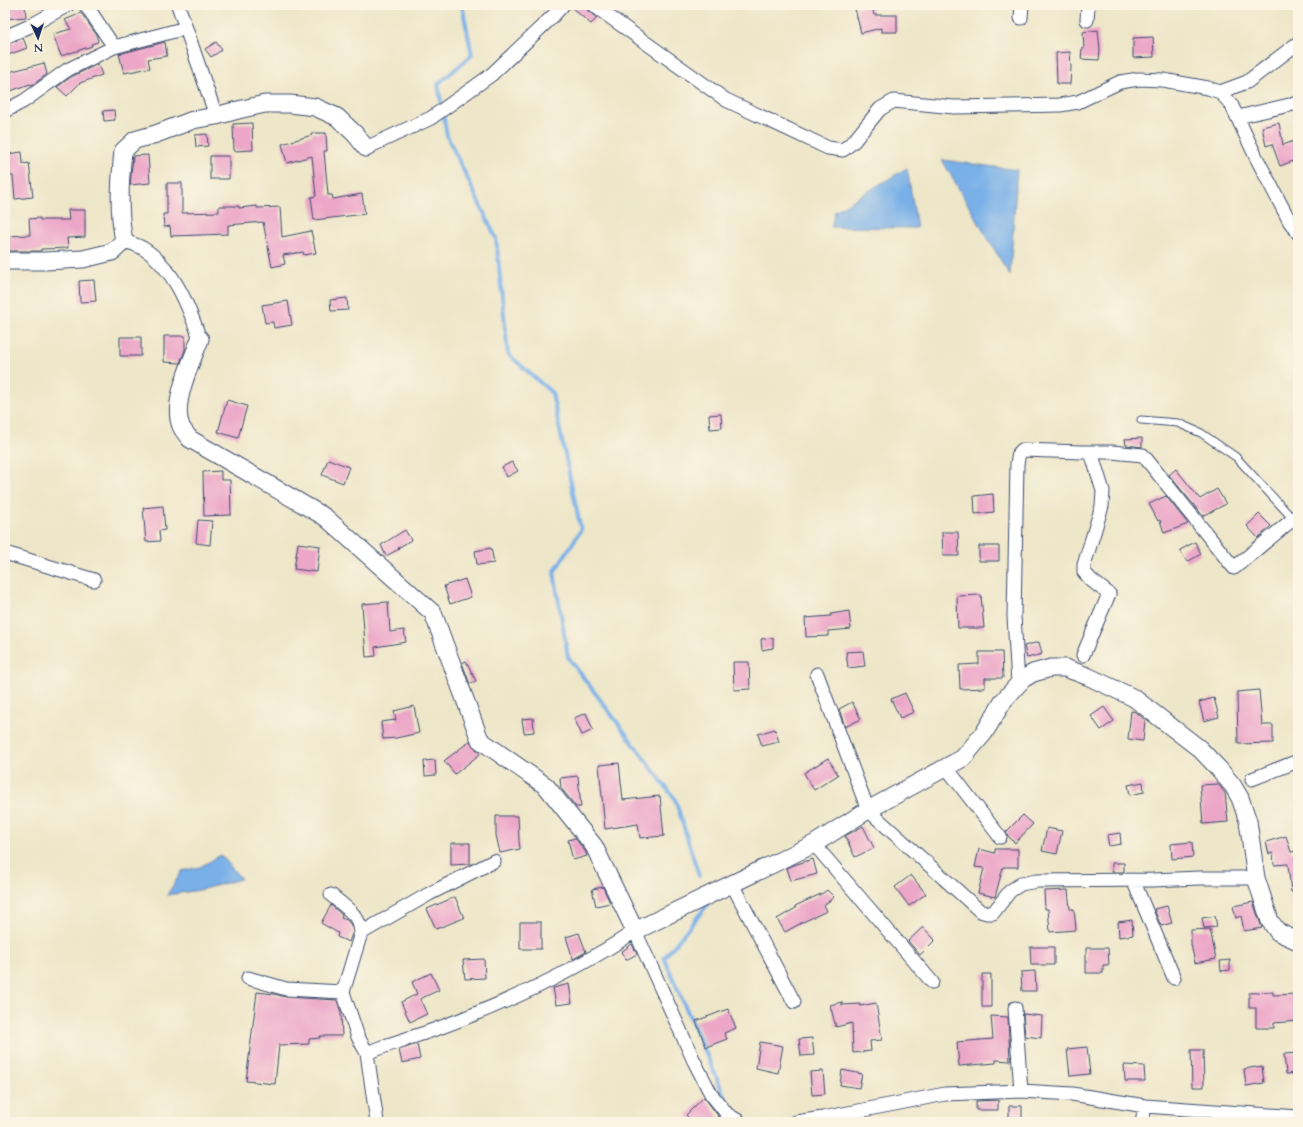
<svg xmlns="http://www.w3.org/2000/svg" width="1303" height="1127" viewBox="0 0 1303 1127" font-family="Cardo,serif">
  <rect width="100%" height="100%" fill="#fcf5e5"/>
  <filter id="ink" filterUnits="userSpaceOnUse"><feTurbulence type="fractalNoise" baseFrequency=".025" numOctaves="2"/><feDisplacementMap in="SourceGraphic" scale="8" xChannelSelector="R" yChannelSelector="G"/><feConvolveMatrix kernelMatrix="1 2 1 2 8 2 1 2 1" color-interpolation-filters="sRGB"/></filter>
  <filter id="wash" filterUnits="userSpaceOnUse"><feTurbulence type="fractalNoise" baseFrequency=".012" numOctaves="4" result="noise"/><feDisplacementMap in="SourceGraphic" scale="16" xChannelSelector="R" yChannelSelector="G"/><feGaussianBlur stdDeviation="0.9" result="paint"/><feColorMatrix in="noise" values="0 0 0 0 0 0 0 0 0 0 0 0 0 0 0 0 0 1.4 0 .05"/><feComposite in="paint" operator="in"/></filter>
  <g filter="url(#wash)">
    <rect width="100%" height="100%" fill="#ede6c8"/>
    <path fill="#79b0e8" stroke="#4a70a3" d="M942 160 1017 170 1010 276Z
      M907 168 917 228 831 227 835 211Z
      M221 855 241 879 199 890 167 895 182 871 200 867Z"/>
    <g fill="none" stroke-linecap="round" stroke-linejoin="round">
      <path stroke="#79b0e8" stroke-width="4" d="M462 5 472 55 438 84 447 136 496 238 508 354 552 393 581 530 554 572 568 657 675 799 699 876
        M708 904 664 958 728 1104"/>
    </g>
    <g id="blocks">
      <path fill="#eca6c8" d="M5 5H25L26 17 5 19Z
        M571 5H585L588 11 597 18 591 24 571 7Z
        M872 5 874 15H897V32H881V28L861 33 855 9Z
        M81 13 96 34 98 42 91 44 92 46 61 56 53 34 71 29 65 20Z
        M1098 30 1100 50 1099 60 1081 59 1082 49H1084L1083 32Z
        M1153 37 1154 57 1133 58V38Z
        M23 38 27 48 5 56V45Z
        M165 42 167 56 148 59 150 68 124 73 119 54Z
        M216 42 222 50 211 57 205 49Z
        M1070 52 1071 67 1070 84H1057L1056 53Z
        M44 63 47 74 34 84 30 85V84L5 93V73Z
        M98 64 102 75 80 83 67 96 57 87 71 77Z
        M114 110 115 120 104 121 103 111Z
        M252 123 253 150 234 151 233 124Z
        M1279 123 1283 145 1294 141 1298 154V159L1280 166 1272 144 1266 146 1262 127Z
        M312 133H326L327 151H324L328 195H332L333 199 362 194 365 214 314 220 311 197 316 196 312 156 287 163 282 144 312 135Z
        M207 134 208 146 196 147 195 135Z
        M22 152 23 164 29 163 33 197 15 199 13 176H9L7 154Z
        M148 155 150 183 130 185 133 156Z
        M210 156H229V179H210Z
        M167 183H182V213L219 212V206H239V208L257 206V208L280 207 282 237 311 231 316 253 304 255 303 252 283 255 285 264 272 267 263 222 228 225V234L171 236 170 226 164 227 163 214H167Z
        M68 210H85V237L67 238 68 248 41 249V251H5V236L30 235 29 219 40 218V220H69Z
        M94 280 96 301 80 302 79 281Z
        M347 298 348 310 331 311 330 300Z
        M288 301 292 325 274 328 273 322 265 323 262 305Z
        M164 336H185V350L180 363 164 362Z
        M120 337H141V356H120Z
        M227 400 247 406 238 438 218 432Z
        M721 414 722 428 710 429 709 415Z
        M1142 438V447L1126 445 1125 439Z
        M328 459 349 467 343 483 322 475Z
        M512 462 518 471 507 477 502 467Z
        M1176 469 1200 499 1217 489 1226 504 1203 516 1169 475Z
        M221 471V480H230L231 515 204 516 203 472Z
        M993 494 994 512 975 514 974 496Z
        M1166 496 1188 524 1164 533 1160 520 1158 521 1149 504Z
        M163 506 165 530 159 531 160 541 146 542 143 508Z
        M1259 514 1271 526 1258 538 1247 526Z
        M198 520 212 521 210 545 196 543Z
        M405 530 411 540 398 548 399 549 386 556 381 545Z
        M942 532H958L959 556H943Z
        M1195 542 1201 554 1187 562 1180 550Z
        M298 543 320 546 317 572 294 569Z
        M979 546H999V561H979Z
        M491 548 494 563 477 565 475 551Z
        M465 579 471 597 450 604 444 586Z
        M981 595 984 628H958L957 596Z
        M388 602 390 632 404 630 406 642 375 647 376 656 366 657 362 604Z
        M849 611 851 629 828 631V636L806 637 805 618 831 616V614Z
        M773 638V648L762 650 761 639Z
        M1039 642 1042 654 1027 658 1024 646Z
        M863 651 865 666 848 668 846 652Z
        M979 652H1002L1003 678H985V688L960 689 959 665 979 664Z
        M466 661 476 681 470 684 462 663Z
        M733 662H749L750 689 734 690Z
        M1259 690 1262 725H1273V743L1238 744 1237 692Z
        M905 693 914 712 900 718 891 699Z
        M1214 698 1219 717 1204 721 1199 702Z
        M852 702 861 719 845 727 839 709Z
        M414 706 419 733 396 738 383 739 381 722 396 720 394 711Z
        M1104 707 1114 721 1101 730 1091 716Z
        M1131 711 1136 712 1145 720 1143 741 1128 739Z
        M586 713 593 730 582 735 574 718Z
        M533 718 534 732 524 733 522 719Z
        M775 729 779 742 762 746 758 734Z
        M470 741 480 754 455 774 444 761Z
        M828 758 838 775 814 790 804 773Z
        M435 760 436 775 425 776 424 761Z
        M619 763 623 800 660 796 664 836 640 838 638 824 605 829 599 765Z
        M578 776 581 807H576L561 788 560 778Z
        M1143 782 1144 792 1130 795 1128 785Z
        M1218 784 1225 793 1228 822 1203 824 1200 785Z
        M1023 815 1033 824 1015 843 1008 836 1006 832Z
        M496 816H518L519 841 520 849 500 853 496 835Z
        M863 826 874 848 855 857 845 836Z
        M1047 828 1062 831 1057 854 1042 851Z
        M1120 833 1121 844 1109 846 1107 835Z
        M1286 836 1291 852 1298 851V891L1291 892 1288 864 1274 865 1273 853 1269 854 1266 842Z
        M575 838 585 851 587 856 573 860 568 840Z
        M1192 842 1193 857 1172 859 1171 844Z
        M451 843H470V864L451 865Z
        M979 849 995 853V849H1018V867H1003L995 897 978 893 984 868 975 867Z
        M813 859 817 874 791 881 787 868 797 864Z
        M1112 863H1124V872H1112Z
        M911 875 926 894 909 906 895 887Z
        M603 887 610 903 596 906 592 889Z
        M827 890 834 897 824 905 827 911 805 921 785 932 777 919 796 908 795 906 823 893Z
        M1068 890 1070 909H1074L1076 930 1050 932 1048 909H1045L1044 891Z
        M455 897 464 918 436 929 427 909Z
        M1253 902 1262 928 1244 931 1241 916 1236 918 1233 906Z
        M331 905 342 915 341 918 347 920 351 925 353 931 349 942 337 937 338 933 321 923Z
        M1167 906 1172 923 1161 926 1154 909Z
        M1215 916 1217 927 1204 928 1202 918Z
        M1132 920 1133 935 1119 937 1118 922Z
        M520 922H541V949H520Z
        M923 927 935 940 920 955 908 941Z
        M1210 929 1216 959 1195 963 1191 944V930Z
        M579 933 586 952 573 959 566 937Z
        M632 944 637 954 626 960 621 952Z
        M1030 947H1054V965H1031Z
        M1086 948H1108L1109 965H1103V973H1086Z
        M484 959 485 978 465 979 463 960Z
        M1230 960V970L1221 971 1220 961Z
        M1035 971 1036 991H1022L1021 972Z
        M431 973 439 990 420 999 427 1014 410 1022 401 1002 417 994 412 982Z
        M982 974H991V1007H982Z
        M569 984 572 1003 556 1005 553 988Z
        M257 992 274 994 286 997 337 1000 341 1013 342 1036H320V1038L309 1039V1044L279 1045 275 1084 246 1081Z
        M1273 992V995L1298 994V1021L1274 1023V1028H1256V1008H1249V993Z
        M842 1002V1005L860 1004V1006L876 1003 882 1040 870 1041 871 1051 853 1053 852 1023 836 1027 830 1005Z
        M728 1009 736 1028 724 1033 727 1039 706 1047 696 1021Z
        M1023 1014 1042 1016 1041 1038 1025 1036Z
        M991 1016 1008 1017 1010 1061 996 1060V1063L959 1066 957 1042 993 1039Z
        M812 1038 814 1055 801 1056 799 1039Z
        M760 1042 783 1046 778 1073 756 1068Z
        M417 1044 420 1059 402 1063 399 1050Z
        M1087 1047 1090 1074 1070 1076 1067 1049Z
        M1191 1050H1203L1204 1087H1192Z
        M1298 1053V1073L1286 1074 1284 1054Z
        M1124 1065 1144 1066 1145 1081H1125Z
        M1262 1066 1264 1083 1246 1086 1244 1069Z
        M842 1070 862 1074 859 1088 840 1085Z
        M823 1071 825 1094 812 1095 810 1072Z
        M704 1097 719 1117 714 1122H693L686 1115Z
        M998 1100V1110H976V1101Z
        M1009 1106H1022V1119H1009Z
        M1193 1118H1204V1122H1194Z"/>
    </g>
  </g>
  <g filter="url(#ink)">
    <use href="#blocks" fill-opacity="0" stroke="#3a4a6e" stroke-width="1"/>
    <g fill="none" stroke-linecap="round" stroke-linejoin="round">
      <g stroke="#3a4a6e" stroke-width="9">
        <path id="service" d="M1141 420 1178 423 1201 433 1236 457 1293 519"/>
      </g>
      <g stroke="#3a4a6e" stroke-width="15">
        <path id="minor" d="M85 5 90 11 114 47
          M178 5 216 116
          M593 5 726 100 828 148 843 150 854 141 880 109 894 101 954 107 1060 105 1078 102 1120 82 1139 79 1163 80 1208 88 1220 92 1231 104 1256 157 1290 222 1298 233
          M1021 18 1022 5
          M1087 20 1088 5
          M5 37 28 27 68 5
          M1220 92 1247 82 1298 43
          M5 111 24 101 67 70 114 47 186 28
          M1238 117 1298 103
          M366 148 431 118 491 75 553 16 563 5
          M124 241C130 243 138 245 144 249 174 268 189 307 200 339
          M5 553 94 580
          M1083 655 1109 594 1091 580 1084 572V565L1102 506 1103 491 1091 452
          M817 674 868 810 980 911 987 913H993L1010 891 1021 884 1037 881 1152 880 1200 878H1256
          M1018 684 1014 616 1017 464 1019 453 1022 450 1082 452H1112L1143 455 1234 568 1298 515
          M946 767 1000 837
          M1252 779 1298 761
          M814 844 932 982
          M1133 880 1174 978
          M732 884 794 1002
          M331 895C344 906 361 916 361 933L343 992 358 1037 367 1053
          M361 933 429 894 494 861
          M248 978 286 989 343 992
          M1015 1008 1021 1091
          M377 1122 367 1053C390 1043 415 1037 439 1028 506 1003 576 971 635 931L694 1061 711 1094 727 1114 740 1122
          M796 1122 823 1118 945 1094 1021 1091 1072 1094 1145 1106 1298 1117
          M1142 1122 1145 1106"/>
      </g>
      <g stroke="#3a4a6e" stroke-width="19">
        <path id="tertiary" d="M5 261H45L83 259 112 252 124 241C118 211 120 181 123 151L135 140 156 134 193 120 216 116 238 110 265 104H290L315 107 337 117 355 134 366 148
          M200 339C192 361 171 403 181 426 183 431 187 435 190 439L325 517 433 613 480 740 546 786 594 846 635 931 814 844 868 810 963 758 984 733 1004 700 1023 679 1033 673 1051 668H1065L1087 676 1134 698 1200 749 1219 769 1233 786 1240 798 1248 821 1256 878 1270 921 1278 932 1298 941"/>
      </g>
      <use href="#service" stroke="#fff" stroke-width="7"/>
      <use href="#minor" stroke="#fff" stroke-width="13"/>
      <use href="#tertiary" stroke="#fff" stroke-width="17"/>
    </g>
  </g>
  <rect width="1303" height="1127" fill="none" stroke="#fcf5e5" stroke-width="20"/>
  <g transform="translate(38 38) rotate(177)" stroke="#fcf5e5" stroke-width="3" paint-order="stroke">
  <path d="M0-3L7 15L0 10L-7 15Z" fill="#1b2f5e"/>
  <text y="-6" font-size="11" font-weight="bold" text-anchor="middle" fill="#1b2f5e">N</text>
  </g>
</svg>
